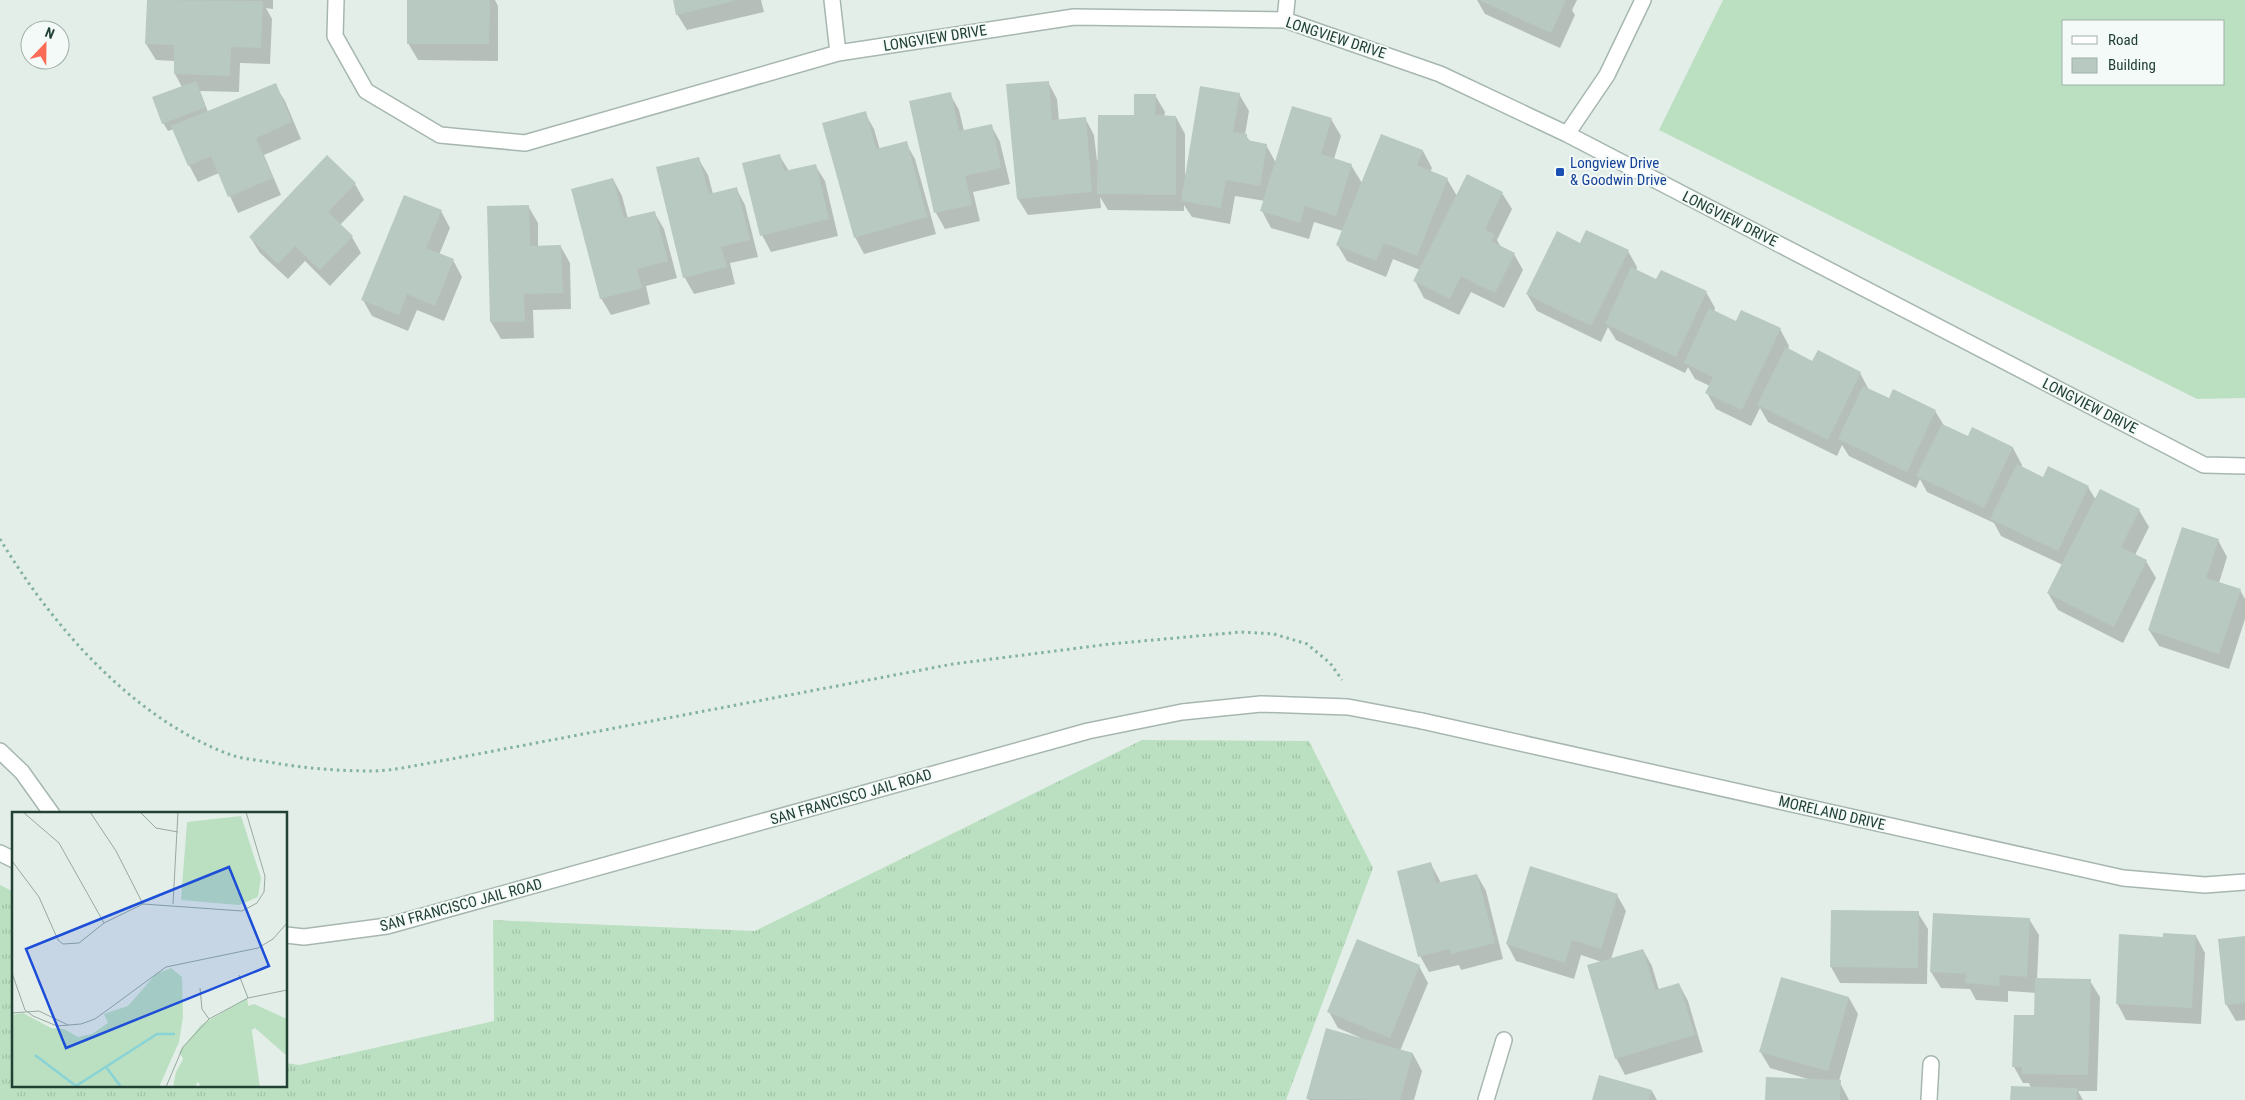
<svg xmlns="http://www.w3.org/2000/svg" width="2245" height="1100" viewBox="0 0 2245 1100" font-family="'Roboto Condensed',sans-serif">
  <defs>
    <pattern id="grass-tufts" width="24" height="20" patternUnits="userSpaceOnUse" patternTransform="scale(1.25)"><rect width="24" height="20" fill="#bbe0c1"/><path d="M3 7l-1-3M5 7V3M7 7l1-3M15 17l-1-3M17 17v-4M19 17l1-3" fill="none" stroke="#a0c1a6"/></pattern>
  </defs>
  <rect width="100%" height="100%" fill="#e4eee8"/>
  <path fill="url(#grass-tufts)" d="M1142 740 1309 741 1373 868 1286 1100H0V885L14 892V1086H286V1063L299 1065 494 1021 493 920 755 931Z"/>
  <path fill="#bbe0c1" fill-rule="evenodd" d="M1723 0H2245V398L2197 399 1659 130ZM2064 21H2224V84H2064Z"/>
  <path fill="#0003" d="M148 0H273V9L266 8 272 19 270 64 240 63 239 92 200 91 208 112 275 85 285 101 301 139 264 155 281 195 238 213 219 173 198 182 189 165 174 129 168 131 163 123 182 87 175 74V61L156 60 146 44Z
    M408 0H495L498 6V61L418 60 408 43Z
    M674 0H761L764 12 687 30 677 14Z
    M1477 0H1577L1572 10 1575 15 1560 48 1485 14Z
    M1048 82 1057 99 1059 121 1085 118 1094 135 1097 161 1155 95 1165 112 1164 117H1176L1185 134V175L1239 94 1249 111 1245 135 1251 142 1266 145 1276 163 1331 119 1341 136 1334 159 1351 165 1362 183 1423 151 1432 168 1430 172 1447 179 1457 196 1502 193 1512 209 1497 240 1501 247 1514 254 1523 270 1504 308 1471 292 1459 315 1424 298 1415 281 1420 270 1393 259 1386 277 1347 261 1337 244 1343 231 1314 222 1309 239 1271 228 1262 211 1265 201 1235 196 1230 224 1192 217 1184 205V211L1108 210 1100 197 1101 208 1028 215 1018 199Z
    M950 94 959 110 964 131 991 125 1000 142 1010 184 973 192 980 221 945 229 936 213 910 102Z
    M865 113 874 129 880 150 906 143 915 159 936 234 864 254 855 237Z
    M779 155 789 171 815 165 825 181 838 236 771 252 762 235Z
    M698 158 708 175 713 194 736 188 745 205 758 257 730 263 735 284 694 294 685 278 657 168Z
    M613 179 622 196 628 219 654 212 664 229 677 278 646 286 650 304 611 315 601 298Z
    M355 184 364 200 340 225 352 237 361 253 330 286 305 261 288 279 260 253 250 237Z
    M528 206 538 223V247H561L570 263 571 309 533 310 534 338 501 339 491 322 488 207Z
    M441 211 450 228 439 255 453 260 462 277 444 321 417 310 408 331 372 316 363 300Z
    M1581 244 1628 251 1637 267 1636 271 1657 280 1706 292 1715 308 1714 312 1736 323 1780 329 1789 346 1788 350 1813 362 1860 373 1869 390 1889 400 1935 411 1945 427 1968 438 1973 429 2013 448 2022 465 2021 468 2044 479 2088 487 2096 500 2139 510 2149 527 2135 555 2146 561 2156 578 2123 643 2058 610 2048 593 2063 565 2001 536 1994 523 1927 492 1920 479 1916 488 1849 456 1842 445 1837 456 1768 422 1760 408 1751 426 1716 409 1707 393 1710 386 1695 379 1688 367 1685 373 1616 340 1608 327 1601 342 1537 311 1527 294Z
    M2218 540 2227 557 2219 583 2240 590 2245 599V619L2229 669 2159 646 2149 630Z
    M1431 864 1441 883 1477 875 1486 891 1503 959 1461 970 1459 965 1429 972 1420 956Z
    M1617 895 1626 911 1611 959 1643 950 1652 966 1659 990 1679 984 1688 1001 1703 1052 1625 1075 1616 1058 1602 962 1581 955 1574 979 1516 961 1507 944Z
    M1918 913 1928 929 1927 984 1840 983 1831 967Z
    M2029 919 2039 935 2037 980 2090 981 2100 997 2097 1091H2078L2083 1100H2012L2031 1088 2029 1083H2023L2014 1067 2015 1016 2036 1017V993L2008 991V1002L1976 1000 1970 989 1941 988 1931 972Z
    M2196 936 2205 953 2201 1024 2126 1020 2117 1003 2164 938Z
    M2245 938V1020L2236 1021 2226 1004Z
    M1419 966 1428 983 1400 1051 1413 1054 1422 1071 1414 1100H1308L1361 1038 1338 1028 1329 1012Z
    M1849 998 1858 1014 1839 1081 1849 1100H1766L1808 1079 1770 1068 1760 1051Z
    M1652 1091 1657 1100H1593Z"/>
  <path fill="#b8c9c1" d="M147 0 263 1 261 48 231 47 230 76 174 74V45L145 44Z
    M407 0H490L489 44H407Z
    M673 0H734V1L676 15Z
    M1479 0H1566L1551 33Z
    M196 81 206 107 162 124 152 97Z
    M1049 81 1052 120 1086 117 1092 192 1017 199 1006 84Z
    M276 83 292 122 256 138 273 178 228 197 211 156 188 166 171 126Z
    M1200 86 1240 93 1233 132 1247 134V140L1267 144 1260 186 1226 180 1221 208 1181 201Z
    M951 92 959 131 992 124 1001 168 965 176 972 205 934 213 909 101Z
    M1134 94H1156L1155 115 1176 116V195L1097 194 1098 115H1134Z
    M1292 106 1332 118 1321 154 1352 164 1336 216 1305 206 1300 223 1260 211Z
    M866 111 876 149 907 141 927 217 854 238 822 123Z
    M1381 134 1423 150 1417 165 1448 178 1417 256 1384 243 1376 261 1336 245Z
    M780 154 784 171 816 164 829 219 760 236 742 163Z
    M327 155 356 183 328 212 353 236 320 270 295 246 278 264 249 237Z
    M699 157 709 194 737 187 750 240 721 247 727 267 683 278 656 167Z
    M1467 174 1503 192 1485 229 1495 235 1491 241 1515 253 1495 293 1461 276 1450 299 1413 281Z
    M613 178 624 218 655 211 668 261 637 269 642 288 600 299 571 189Z
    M404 195 442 210 426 248 454 259 435 306 407 294 399 315 361 300Z
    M529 205 530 246 561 245 563 293 524 294 525 322H490L487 206Z
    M1586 230 1629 250 1591 326 1526 294 1557 231 1580 243Z
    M1631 267 1656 279 1661 270 1707 291 1676 357 1605 324Z
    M1709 308 1736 321 1741 310 1781 328 1742 410 1705 393 1713 377 1684 363Z
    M1786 347 1812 361 1818 350 1861 372 1828 440 1757 405Z
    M1863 386 1889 398 1893 389 1936 410 1907 472 1838 439Z
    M1942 424 1968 436 1972 427 2013 447 1984 508 1916 476Z
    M2017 464 2043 477 2048 466 2089 486 2058 551 1990 519Z
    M2100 489 2140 509 2121 547 2147 560 2114 627 2047 593Z
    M2182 527 2219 539 2206 578 2241 589 2219 654 2148 630Z
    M1431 862 1436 883 1477 874 1495 943 1451 954 1450 949 1418 957 1397 871Z
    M1530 866 1618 894 1601 949 1572 940 1565 963 1506 944Z
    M1831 910 1919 911 1918 968 1830 967Z
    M1933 913 2030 918 2027 977 2000 975 1999 986 1965 983 1966 974 1930 972Z
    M2163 933 2196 935 2192 1008 2116 1004 2119 934 2163 937Z
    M2245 936V1003L2225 1005 2218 939Z
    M1357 939 1420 965 1390 1038 1327 1012Z
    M1643 949 1655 990 1679 983 1695 1035 1615 1059 1587 965Z
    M1781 977 1849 997 1828 1071 1759 1052Z
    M2035 978 2091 979 2088 1075 2022 1074V1067H2012L2014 1015H2034Z
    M1326 1028 1413 1053 1400 1100 1306 1099Z
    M1599 1075 1652 1090 1649 1100H1592Z
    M1766 1077 1841 1080 1840 1100H1765Z
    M2011 1086 2077 1088V1100H2010Z"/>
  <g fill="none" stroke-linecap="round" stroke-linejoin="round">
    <g stroke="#a6b7af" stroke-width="18">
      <path id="lane" d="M0 751 22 772 52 814
        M0 853 14 860
        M286 935 304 937 387 926 1088 731 1182 712 1261 704 1348 707 1422 721"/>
    </g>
    <g stroke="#a6b7af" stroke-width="18">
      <path id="street" d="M336 0 335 36 366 91 440 135 525 143 838 53 1074 17 1285 20 1440 74 1567 134 2204 465 2245 466
        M832 0 838 53
        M1285 20 1287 0
        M1567 134 1607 75 1643 0
        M1422 721 2123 878 2205 885 2245 882
        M1486 1100 1504 1040
        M1929 1100 1931 1064"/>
    </g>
    <path stroke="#82b39e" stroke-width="3" stroke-dasharray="2.5 4" stroke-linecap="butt" d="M0 539C53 627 133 719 231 755 243 759 257 760 269 762 302 768 337 771 371 771 395 771 421 764 446 760L953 664 1110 644 1241 632 1274 634 1307 644 1330 663 1342 680"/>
    <use href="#lane" stroke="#fff" stroke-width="15"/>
    <use href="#street" stroke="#fff" stroke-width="15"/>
  </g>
  <rect fill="#1a4fb4" stroke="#f4faf7" stroke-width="2" x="1555" y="167" width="10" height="10" rx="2.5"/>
  <g text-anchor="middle" stroke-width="4" stroke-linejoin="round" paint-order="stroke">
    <g font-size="15" fill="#224135" stroke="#f4faf7">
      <text transform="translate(935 38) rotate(-9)" y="5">LONGVIEW DRIVE</text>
      <text transform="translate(1336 38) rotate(18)" y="5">LONGVIEW DRIVE</text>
      <text transform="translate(1730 219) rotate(27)" y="5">LONGVIEW DRIVE</text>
      <text transform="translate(2090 406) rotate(27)" y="5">LONGVIEW DRIVE</text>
      <text transform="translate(851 797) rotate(-16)" y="5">SAN FRANCISCO JAIL ROAD</text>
      <text transform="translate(1832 813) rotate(13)" y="5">MORELAND DRIVE</text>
      <text transform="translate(461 905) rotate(-15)" y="5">SAN FRANCISCO JAIL ROAD</text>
    </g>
    <g font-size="15" fill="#164399" stroke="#f4faf7" text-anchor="start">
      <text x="1570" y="168">Longview Drive<tspan x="1570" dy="17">&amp; Goodwin Drive</tspan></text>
    </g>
  </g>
  <g transform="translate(12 812)">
    <rect width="275" height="275" fill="#e4eee8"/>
    <path d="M159 156 170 165 171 205 167 230 147 275H0V203L11 201 39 216 52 217 66 225 80 222 96 211 92 202 116 194 144 162Z" fill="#bbe0c1"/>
    <path d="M242 192 275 207V244L243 216 203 238 183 275H161L164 260 183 226 224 198Z" fill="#bbe0c1"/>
    <path d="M235 186 248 275H189L167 240 189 213Z" fill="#bbe0c1"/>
    <path d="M229 4 249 66 246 85 227 93 169 88 175 10Z" fill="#bbe0c1"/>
    <path fill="none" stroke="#89d3d6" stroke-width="2.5" d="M23 243 64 274 145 222H163M94 255 109 275"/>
    <path fill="none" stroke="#96a9a0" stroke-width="1" d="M11 0 47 31 92 111M78 0 104 39 131 92M128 0 144 16 166 20M0 49 27 85 46 128 51 132 67 131 92 111 131 92 230 99 245 91 252 80 253 64 234 0M161 92 166 0M0 161 13 198 21 204 45 214 69 212 83 207 154 155 246 136 261 127 275 111M227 163 236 186M188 176 190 197 197 207M0 201 27 199 56 213M154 275 171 235 197 207 236 186 275 178"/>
    <path fill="#1d4ed8" fill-opacity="0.15" stroke="#1d4ed8" stroke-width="2.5" d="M217 55 257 154 54 236 14 137Z"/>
    <rect width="275" height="275" fill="none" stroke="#224135" stroke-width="2.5"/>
  </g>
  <rect x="2062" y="20" width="162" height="65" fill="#f4faf7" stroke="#a0b0a9"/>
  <rect x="2072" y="36" width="25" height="8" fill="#ffffff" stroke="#a0b0a9"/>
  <text x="2108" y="45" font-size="15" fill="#224135">Road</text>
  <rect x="2072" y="58" width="25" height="15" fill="#b8c9c1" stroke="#a0b0a9"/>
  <text x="2108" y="70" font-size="15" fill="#224135">Building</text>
  <g transform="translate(45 45) rotate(22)"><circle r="24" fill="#f4faf7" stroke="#a0b0a9"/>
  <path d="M0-4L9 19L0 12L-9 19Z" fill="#fa6c56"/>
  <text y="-8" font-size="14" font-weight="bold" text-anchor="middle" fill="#224135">N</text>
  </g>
</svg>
